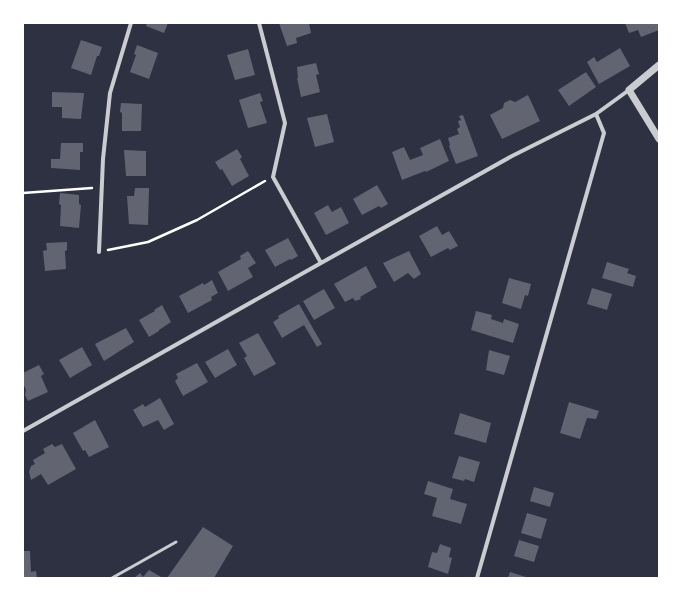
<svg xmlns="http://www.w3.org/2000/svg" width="682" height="601" viewBox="0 0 682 601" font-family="'Asap Condensed',sans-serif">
  <rect width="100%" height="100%" fill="#2d3142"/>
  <path fill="#626471" d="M147 23H168L164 33 146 26Z
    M279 23H309L311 33 296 38 297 43 287 46Z
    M625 23H659V30L641 37 638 30 629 33Z
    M81 40 102 47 99 56H97L91 75 71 68Z
    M137 45 158 53 149 79 130 72 136 55 134 54Z
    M620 48 630 66 599 84 587 62 594 57 597 62Z
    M248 49 255 75 235 80 227 55Z
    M316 63 319 74 316 75 320 92 301 97 297 78H298L297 67Z
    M586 72 596 87 569 106 558 90Z
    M52 92 84 93 81 119 62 118V107H52Z
    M260 93 263 101 260 102 267 123 248 128 239 100Z
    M528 95 540 121 502 139 490 115 503 108 504 103 510 100 515 102Z
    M121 103 142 104 141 131H122V113L120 112Z
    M327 114 334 142 315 147 307 118Z
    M463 115 478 156 456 164 449 146 450 145 448 138 459 134 457 129 460 127 458 121 461 120 459 116Z
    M440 139 449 161 426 172 425 171 402 180 392 152 404 147 410 160 423 155 420 148Z
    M61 143H83V152H80V170L51 168V159H60Z
    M237 149 242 157 240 159 249 176 232 186 222 169 220 170 215 162Z
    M124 150 146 151V176H126Z
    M377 185 388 204 381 208 379 206 362 215 353 199Z
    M135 188H149L148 225 129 224 127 196H134Z
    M60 193 79 195V204L81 205 79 228 60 226 61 205 59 204Z
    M328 205 332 212 341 207 349 223 326 235 314 213Z
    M437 226 442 235 449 231 458 246 450 250 448 248 431 257 419 236Z
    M288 238 298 256 291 260 290 259 275 267 265 250Z
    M67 242V250L65 251 66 269 45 271 43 251 47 250 46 243Z
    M248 251 256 263 248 268 253 277 228 291 218 272 241 259 240 256Z
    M409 251 421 274 414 279 408 273 394 282 383 263Z
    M607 262 629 269 627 273 636 276 633 287 602 278Z
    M366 266 377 287 360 297 361 299 355 301 353 298 345 302 334 284Z
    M509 278 531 284 528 296 525 295 521 309 502 303Z
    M212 280 218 293 211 297 212 300 188 313 179 296 203 283 204 285Z
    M592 288 612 294 607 310 587 304Z
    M324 289 335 308 314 320 303 301Z
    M299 304 322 344 317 347 304 325 282 338 273 322 279 318 278 316Z
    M162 305 171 322 159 330V331L149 337 139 320 155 311 154 310Z
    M476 311 492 315 491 319 503 323 504 319 519 324 513 343 471 330Z
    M126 328 134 342 104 361 95 344Z
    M258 333 276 364 254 376 244 358 247 356 239 343Z
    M82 347 92 365 70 378 59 360Z
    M228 349 237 365 215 378 205 362Z
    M489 350 510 356 504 375 486 370Z
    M197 363 208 382 183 396 175 381 178 378 176 374Z
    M39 365 44 374 41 376 48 392 28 401 25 395 26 390 23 383V373Z
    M160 398 174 424 164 430 158 420 143 427 133 410 143 404 145 407Z
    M569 402 599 411 596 419 587 418 580 439 560 433Z
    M460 413 491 423 486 443 454 434Z
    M95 420 109 447 89 457 85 450 83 451 73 433Z
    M52 444 55 447 62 444 76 469 48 485 41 474 31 480 29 472 31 466 35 464 33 460 45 453 43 449Z
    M459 456 480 462 474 482 465 479 464 481 452 478Z
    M428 481 453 489 450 499 467 504 461 524 432 516 437 498 424 494Z
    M534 487 554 493 550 507 530 501Z
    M527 513 547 519 541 539 521 533Z
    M203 527 233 546 214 578H167Z
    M519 540 539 546 534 562 514 556Z
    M440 544 451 548 449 557 452 558 448 574 428 567 432 552 437 553Z
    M23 551H30L31 572 36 571 37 578H23Z
    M149 570 163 578H134L140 573 143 577Z
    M510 572 529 578H508Z"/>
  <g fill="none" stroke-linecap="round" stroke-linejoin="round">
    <path stroke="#fff" stroke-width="2.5" d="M23 193 92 188
      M108 250 148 242 197 220 265 181"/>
    <path stroke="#caccd0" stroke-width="3" d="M112 578 176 542"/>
    <path stroke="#caccd0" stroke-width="4" d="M259 23 285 123 273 177 321 263
      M99 252 103 159 110 93 131 23
      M23 431 321 263 512 156 596 114 629 90
      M477 578 604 133 596 114"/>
    <path stroke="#caccd0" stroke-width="7" d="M659 65 629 90 659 139"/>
  </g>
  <rect width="682" height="601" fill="none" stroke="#ffffff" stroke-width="48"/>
</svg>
